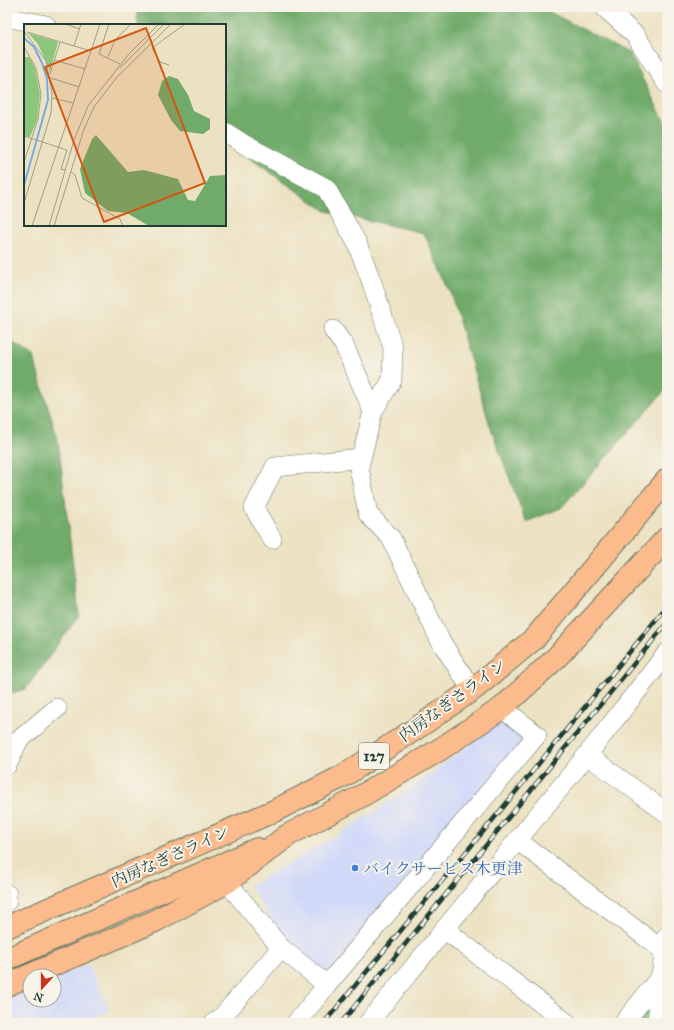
<svg xmlns="http://www.w3.org/2000/svg" width="674" height="1030" viewBox="0 0 674 1030" font-family="'IM FELL Great Primer','Noto Serif JP',serif">
  <rect width="100%" height="100%" fill="#f7f3e8"/>
  <filter id="ink" filterUnits="userSpaceOnUse"><feTurbulence type="fractalNoise" baseFrequency=".025" numOctaves="2"/><feDisplacementMap in="SourceGraphic" scale="8" xChannelSelector="R" yChannelSelector="G"/><feConvolveMatrix kernelMatrix="1 2 1 2 8 2 1 2 1" color-interpolation-filters="sRGB"/></filter>
  <filter id="wash" filterUnits="userSpaceOnUse"><feTurbulence type="fractalNoise" baseFrequency=".012" numOctaves="4" result="noise"/><feDisplacementMap in="SourceGraphic" scale="16" xChannelSelector="R" yChannelSelector="G"/><feGaussianBlur stdDeviation="0.9" result="paint"/><feColorMatrix in="noise" values="0 0 0 0 0 0 0 0 0 0 0 0 0 0 0 0 0 1.4 0 .05"/><feComposite in="paint" operator="in"/></filter>
  <g filter="url(#wash)">
    <rect width="100%" height="100%" fill="#ece2c2"/>
    <path fill="#d1d9f9" d="M504 719 525 738 331 970 323 972 286 942 249 886 329 840 416 785Z
      M88 964 110 1011 80 1023H7V999L30 989V1000H54V978Z"/>
    <path fill="#8bc67b" stroke="#558258" d="M650 997 649 1023H631Z"/>
    <path fill="#70ab6b" stroke="#487450" d="M136 7H540L629 53 667 126V388L561 508 526 522 491 429 450 291 424 233 326 211 225 141V25H138Z
      M7 339 33 356 58 441 79 615 26 689 7 694Z"/>
  </g>
  <g filter="url(#ink)">
    <g fill="none" stroke-linecap="round" stroke-linejoin="round">
      <g stroke="#677766" stroke-width="20">
        <path id="minor" d="M604 7 635 35 667 84
          M15 19 46 25
          M225 132 247 146 326 188 357 243 372 283 393 348 392 380 373 411 359 467 368 514 391 538 440 640 472 690
          M333 330 344 345 373 411
          M272 539 254 508 275 467 361 458
          M587 755 667 813
          M7 765 18 741 57 708
          M517 840 664 951
          M227 882 281 948 327 985 296 1023
          M7 894V901
          M444 929 567 1023
          M327 985 537 735 502 708
          M214 1023 221 1018 281 948
          M368 1023 587 755 667 653
          M624 1023 661 976
          M657 1023 661 976 667 936"/>
      </g>
      <g stroke="#677766" stroke-width="24">
        <path id="highway" d="M7 927 274 811 345 775 426 722 475 688 534 639 667 480
          M7 959 257 849
          M7 985 155 921 227 882 288 835 358 798 439 750 502 708 556 658 667 538"/>
      </g>
      <use href="#minor" stroke="#fff" stroke-width="19"/>
      <use href="#highway" stroke="#fbbb8c" stroke-width="22"/>
      <g stroke="#1f3d34" stroke-width="4.5">
        <path id="rail" d="M324 1023 501 810 667 606
          M341 1023 667 623"/>
      </g>
      <use href="#rail" stroke="#f7f3e8" stroke-width="3" stroke-dasharray="9" stroke-linecap="butt"/>
    </g>
  </g>
  <circle fill="#3f7fe0" stroke="#f7f3e8" stroke-width="1.5" cx="355" cy="868" r="4"/>
  <g text-anchor="middle" stroke-width="4" stroke-linejoin="round" paint-order="stroke">
    <rect fill="#f7f3e8" stroke="#60746a" stroke-width="1" x="359" y="743" width="30" height="26" rx="3"/>
    <g font-size="15" font-weight="bold" fill="#1f3d34">
      <text x="374" y="761">127</text>
    </g>
    <g font-size="16" fill="#1f3d34" stroke="#f7f3e8">
      <text transform="translate(452 700) rotate(-36)" y="6">内房なぎさライン</text>
      <text transform="translate(170 856) rotate(-24)" y="6">内房なぎさライン</text>
    </g>
    <g font-size="16" fill="#366cbe" stroke="#f7f3e8" text-anchor="start">
      <text x="363" y="874">バイクサービス木更津</text>
    </g>
  </g>
  <g transform="translate(24 24)">
    <rect width="202" height="202" fill="#ece2c2"/>
    <path d="M4 9 34 18 26 47 14 20ZM0 33H5L11 44 16 70 13 96 6 113 0 111Z" fill="#8bc67b"/>
    <path d="M145 52 154 55 164 71 170 87 186 95V105L179 110 156 107 147 96 134 71 138 57ZM72 111 104 148 120 146 154 155 164 176 171 177 186 152 202 151V202H125L103 189 84 187 61 169 56 145 68 115Z" fill="#70ab6b"/>
    <path fill="none" stroke="#76ace4" stroke-width="2" d="M0 14 10 23 18 39 23 55 24 76 0 161"/>
    <path fill="none" stroke="#9aa089" stroke-width="1" d="M41 0 56 5M85 0 75 30 96 40M0 7 22 37 28 69 27 89 0 179M3 8 67 27M50 22 57 0M0 23 12 44 17 70 14 95 0 138M84 33 91 16 107 0M30 36 61 45M145 41 136 38 128 24 161 0M96 44 140 0M26 50 36 18M27 54 55 63M28 74 50 79M0 112 43 126 37 145 41 146M47 148 51 151 58 174 96 195 99 202M8 202 76 0M25 202 50 116 64 82 105 30 135 0M30 202 60 105 70 83 93 53 147 0"/>
    <path fill="#d45610" fill-opacity="0.15" stroke="#d45610" stroke-width="2" d="M122 4 181 159 80 198 21 43Z"/>
    <rect width="202" height="202" fill="none" stroke="#1f3d34" stroke-width="2"/>
  </g>
  <rect width="674" height="1030" fill="none" stroke="#f7f3e8" stroke-width="24"/>
  <g transform="translate(42 988) rotate(201)"><circle r="19" fill="#f7f3e8" stroke="#a1aaa0"/>
  <path d="M0-3L7 15L0 10L-7 15Z" fill="#c8321e"/>
  <text y="-6" font-size="11" font-weight="bold" text-anchor="middle" fill="#1f3d34">N</text>
  </g>
</svg>
